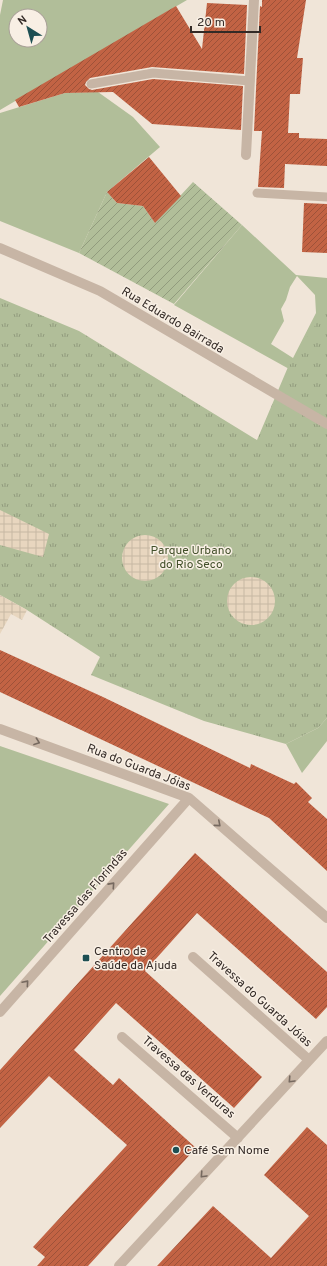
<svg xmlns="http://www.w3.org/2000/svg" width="327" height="1266" viewBox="0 0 327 1266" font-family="Overpass,sans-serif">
  <defs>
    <pattern id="park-tufts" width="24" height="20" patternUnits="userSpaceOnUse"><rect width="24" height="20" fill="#b1be99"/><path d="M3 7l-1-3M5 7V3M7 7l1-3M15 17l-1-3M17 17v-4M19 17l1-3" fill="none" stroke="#919b7d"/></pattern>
    <pattern id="garden-furrows" width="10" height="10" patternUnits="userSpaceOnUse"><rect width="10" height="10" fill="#b1be99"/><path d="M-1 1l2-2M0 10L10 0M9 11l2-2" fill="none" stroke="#919b7d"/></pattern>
    <pattern id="plaza-grid" width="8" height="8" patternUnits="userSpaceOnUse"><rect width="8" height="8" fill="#e8d6bf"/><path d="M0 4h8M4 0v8" fill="none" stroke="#c7b8a4"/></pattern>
    <pattern id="building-hatch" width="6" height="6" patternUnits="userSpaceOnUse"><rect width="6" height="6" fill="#c26344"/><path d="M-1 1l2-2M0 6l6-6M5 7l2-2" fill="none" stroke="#9e5239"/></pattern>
  </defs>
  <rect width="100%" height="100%" fill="#f0e5d8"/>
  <path fill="#b1be99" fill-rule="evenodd" d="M3 0H187L0 110V15ZM16 16H40V40H16Z
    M98 92 133 117 160 147 107 192 79 253 0 221V113L65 93Z
    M242 225 296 275 327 278V390L174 305ZM297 276 315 295 316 313 293 358 271 344 284 321 281 309 286 300 290 287Z
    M327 718V741L302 773 286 744 318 728Z
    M0 746 169 804 0 996Z"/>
  <path fill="url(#park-tufts)" d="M0 298 79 331 257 440 288 367 327 307V718L318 728 286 744 204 721 91 675 100 657 27 610 0 595Z"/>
  <path fill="url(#garden-furrows)" d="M193 182 242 225 174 304 79 253 107 192 117 203 143 206 155 223Z"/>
  <path fill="url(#plaza-grid)" d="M0 510 49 534 43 557 0 545Z
    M122 558a23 23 0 1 1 46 0a23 23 0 1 1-46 0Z
    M227 601a24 24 0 1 1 48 0a24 24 0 1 1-48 0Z
    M0 595 27 610 22 620 11 614 0 634Z"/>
  <path fill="url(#building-hatch)" d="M262 0H306L297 58H303L300 94H290L288 133H299V138L327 139V166L285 164 284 188 258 187 262 131H254L260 6 262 7Z
    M207 3 247 5 244 74 152 67 90 78 86 82 85 85 89 89 92 90 153 79 243 86 241 130 152 124 113 92 65 93 19 107 15 100 176 6 202 49Z
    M149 157 181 196 155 223 143 206 117 203 107 192Z
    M304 203 327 204V253L302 252Z
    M0 650 103 697 250 768 251 764 294 784 296 782 312 798 308 802 327 819V871L269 818 0 692Z
    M195 853 327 972V1007L316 1019 197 913 145 971 262 1077 234 1108 116 1003 74 1050 113 1085 119 1078 196 1148 88 1266H37L45 1257 33 1247 127 1145 49 1076 0 1128V1070Z
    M307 1127 327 1145V1266H157L213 1206 271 1258 309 1216 264 1175Z"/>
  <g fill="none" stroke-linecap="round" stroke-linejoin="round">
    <path stroke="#c7b5a5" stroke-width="9" d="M91 84 153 73 250 81
      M257 193 327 197"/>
    <path stroke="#c7b5a5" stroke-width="10" d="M246 155 254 0
      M0 248 100 291 327 424
      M0 729 189 798 327 918
      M193 957 309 1060
      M0 1012 189 798
      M122 1037 238 1138
      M119 1266 327 1041"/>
  </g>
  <defs><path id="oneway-chevron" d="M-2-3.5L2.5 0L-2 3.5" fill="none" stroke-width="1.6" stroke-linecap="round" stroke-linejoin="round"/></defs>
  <g stroke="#76695f">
    <use href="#oneway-chevron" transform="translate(37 742) rotate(20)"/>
    <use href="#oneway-chevron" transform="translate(218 824) rotate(41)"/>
    <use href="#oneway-chevron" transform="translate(112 885) rotate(-48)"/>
    <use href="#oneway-chevron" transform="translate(26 983) rotate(-49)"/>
    <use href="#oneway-chevron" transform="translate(291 1080) rotate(133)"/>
    <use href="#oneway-chevron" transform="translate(203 1175) rotate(133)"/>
  </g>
  <g fill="#1d4f53" stroke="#f8efe4" stroke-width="1.5">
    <rect x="82" y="954" width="8" height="8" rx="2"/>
    <circle cx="176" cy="1150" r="4"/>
  </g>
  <g text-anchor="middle" stroke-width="3" stroke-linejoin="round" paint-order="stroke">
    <g font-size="12" fill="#332a26" stroke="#f8efe4">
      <text transform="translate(173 320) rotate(31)" y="4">Rua Eduardo Bairrada</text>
      <text transform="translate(139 767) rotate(21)" y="4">Rua do Guarda Jóias</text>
      <text transform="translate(85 896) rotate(-49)" y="4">Travessa das Florindas</text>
      <text transform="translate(260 999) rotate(42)" y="4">Travessa do Guarda Jóias</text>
      <text transform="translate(189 1077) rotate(41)" y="4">Travessa das Verduras</text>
    </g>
    <g font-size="12" fill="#42502a" stroke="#f8efe4">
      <text x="191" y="554">Parque Urbano<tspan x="191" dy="14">do Rio Seco</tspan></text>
    </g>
    <g font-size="12" fill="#332a26" stroke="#f8efe4" text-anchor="start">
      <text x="94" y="955">Centro de<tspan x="94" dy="14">Saúde da Ajuda</tspan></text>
      <text x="184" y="1154">Café Sem Nome</text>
    </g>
  </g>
  <g transform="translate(28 28) rotate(323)"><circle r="19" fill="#f8efe4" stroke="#a9a098"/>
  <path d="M0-3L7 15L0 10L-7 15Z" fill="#1d4f53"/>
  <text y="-6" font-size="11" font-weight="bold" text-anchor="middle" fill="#332a26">N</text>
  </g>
  <path d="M191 26v6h69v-6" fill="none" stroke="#332a26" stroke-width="2"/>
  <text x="197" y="26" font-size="12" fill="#332a26" stroke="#f8efe4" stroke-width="3" paint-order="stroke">20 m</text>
</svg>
